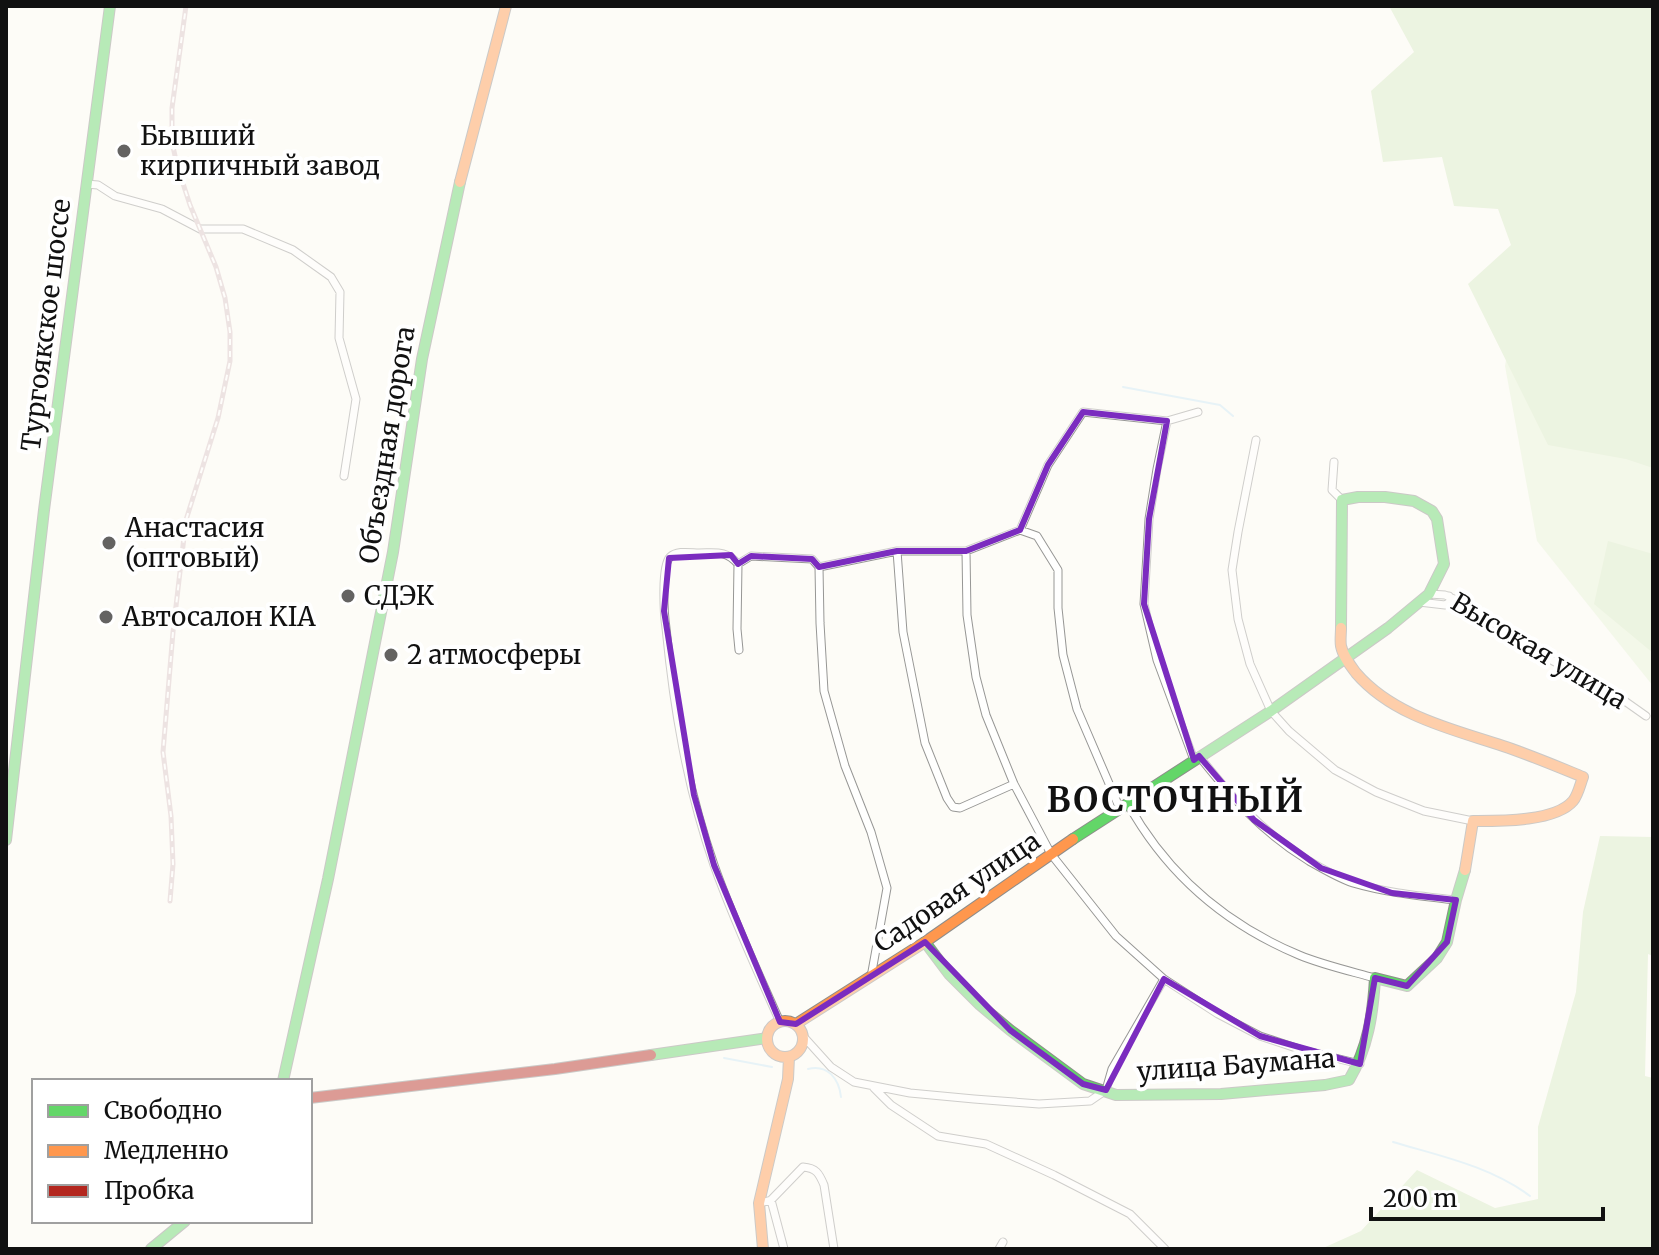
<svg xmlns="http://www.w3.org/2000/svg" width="1659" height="1255" viewBox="0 0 1659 1255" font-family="Merriweather,serif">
  <rect width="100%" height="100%" fill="#fdfcf7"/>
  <path fill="#e7f3d7" d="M1566 6H1653V686L1537 541 1505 366Z"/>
  <path fill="#d8eac5" d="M1389 6H1653V468L1626 459 1548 445 1468 284 1511 245 1498 209 1454 206 1442 157 1383 162 1371 91 1414 52Z
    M1608 541 1653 554V653L1594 604Z
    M1600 836 1653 837V956L1648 954 1645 1076 1653 1078V1249H1321L1361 1231 1417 1170 1495 1208 1538 1199V1127L1576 992 1583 912Z"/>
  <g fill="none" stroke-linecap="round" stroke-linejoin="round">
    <path stroke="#cde8f7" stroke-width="2" d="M1123 387 1220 405 1233 416
      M724 1058 772 1067
      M808 1069C828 1064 839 1079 841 1097
      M1393 1142C1440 1156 1490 1166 1530 1196"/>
    <g stroke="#979795" stroke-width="9">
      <path id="street" d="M86 184 98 185 115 196 162 209 200 229H243L293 250 331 277 340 292 339 338 356 399 344 476
        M1167 421 1157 469 1149 519 1144 604 1157 660 1194 760
        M1256 440 1238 532 1232 570 1238 619 1250 664 1271 711 1289 731 1335 770 1376 792 1424 811 1473 821
        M1334 462 1332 490 1342 500
        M1020 530 1037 536 1058 570V608L1063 655 1077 709 1120 809
        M897 551 903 632 925 743 947 798 953 807 960 808 1014 784
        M966 551 967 615 976 677 986 715 1014 784 1051 854 1116 936 1164 979 1218 1014 1260 1036 1302 1050 1360 1064
        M738 564 737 629 739 650
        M819 567 897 551H966L1020 530 1048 465 1083 412 1167 421 1198 412
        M819 567 820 623 824 691 845 766 871 832 887 888 871 977
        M1429 594 1445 595 1463 603 1551 660 1612 692 1646 716
        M1419 602 1445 605 1450 602 1449 596
        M1199 756C1233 799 1262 832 1309 861 1323 869 1338 878 1353 883 1387 893 1421 896 1456 900
        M1128 804C1167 874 1225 924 1299 955 1323 965 1350 971 1375 978
        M780 1022C757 970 733 919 714 865 687 787 674 710 666 628 664 614 661 566 670 557 677 550 691 553 699 553 716 553 726 550 738 564L751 556 812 559 819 567
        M803 1036 831 1067 854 1082 910 1093 974 1099 1039 1104 1090 1101 1106 1090 1112 1069 1164 979
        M874 1088 891 1105 938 1136 986 1144 1054 1175 1130 1214 1165 1249
        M771 1200 784 1249
        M764 1202 771 1200 803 1167C816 1168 819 1173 824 1185L834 1249
        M999 1249 1003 1242"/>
    </g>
    <g stroke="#8e8d8b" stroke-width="12">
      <path id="fast" d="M1073 839 1271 711 1388 628 1429 594 1444 564 1437 519 1432 511 1414 501 1385 497H1358L1342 500 1341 628
        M6 840 44 510 110 6
        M925 942 949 974 980 1005 1010 1030 1083 1084 1116 1095 1221 1094 1325 1085 1349 1080C1368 1048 1373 1014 1375 978L1407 986 1437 958 1447 942 1456 900 1465 870
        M651 1055 767 1038
        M283 1081 328 879 393 552 422 359 460 182
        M151 1249 185 1221"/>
    </g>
    <g stroke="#8e8d8b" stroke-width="12">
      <path id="slow" d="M460 182 506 6
        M1341 628C1341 634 1340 641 1341 646 1343 656 1350 665 1356 673 1393 716 1452 729 1503 746 1530 755 1556 766 1583 777 1580 785 1578 795 1573 801 1555 822 1499 821 1473 821L1465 870
        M767 1039a18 18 0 1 1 36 0a18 18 0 1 1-36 0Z
        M796 1024 925 942 1073 839
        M763 1249 759 1203 788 1079 789 1057"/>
    </g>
    <g stroke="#8e8d8b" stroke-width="12">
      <path id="jam" d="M310 1098 555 1069 651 1055"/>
    </g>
    <use href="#street" stroke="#fffffe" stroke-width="7"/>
    <use href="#fast" stroke="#63d668" stroke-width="10"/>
    <use href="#slow" stroke="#ff974d" stroke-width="10"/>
    <use href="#jam" stroke="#b3261e" stroke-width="10"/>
    <g stroke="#d9c6c7" stroke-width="5">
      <path id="rail" d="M170 901 173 864 171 816 163 752 173 632 186 520 218 418 230 361V332L225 298 216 267 190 205 177 165 172 142V108L186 6"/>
    </g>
    <use href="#rail" stroke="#fff" stroke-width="2" stroke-dasharray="6" stroke-linecap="butt"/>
  </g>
  <path d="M0 0H1659V1255H0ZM1083 412 1167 421 1149 519 1144 604 1194 760 1199 756 1254 820 1321 868 1392 893 1456 900 1447 942 1407 986 1375 978 1360 1064 1260 1036 1164 979 1106 1090 1083 1084 1010 1030 925 942 796 1024 780 1022 714 865 694 795 664 611 669 558 731 555 738 564 751 556 812 559 819 567 897 551H966L1020 530 1048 465Z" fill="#fdfcf7" fill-opacity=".55" fill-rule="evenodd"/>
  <path fill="none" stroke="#7b2cbf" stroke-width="6" stroke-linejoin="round" d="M1083 412 1167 421 1149 519 1144 604 1194 760 1199 756 1254 820 1321 868 1392 893 1456 900 1447 942 1407 986 1375 978 1360 1064 1260 1036 1164 979 1106 1090 1083 1084 1010 1030 925 942 796 1024 780 1022 714 865 694 795 664 611 669 558 731 555 738 564 751 556 812 559 819 567 897 551H966L1020 530 1048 465Z"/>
  <g fill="#646362" stroke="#fff" stroke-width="3">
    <circle cx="124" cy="151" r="8"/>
    <circle cx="109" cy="543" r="8"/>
    <circle cx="348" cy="596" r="8"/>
    <circle cx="106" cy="617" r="8"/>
    <circle cx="391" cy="655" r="8"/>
  </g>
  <g text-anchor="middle" stroke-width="8" stroke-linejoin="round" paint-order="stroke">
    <g font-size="26" fill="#111" stroke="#fff" text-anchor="start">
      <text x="140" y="145">Бывший<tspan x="140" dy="30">кирпичный завод</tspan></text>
      <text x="125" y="537">Анастасия<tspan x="125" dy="30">(оптовый)</tspan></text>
      <text x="364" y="605">СДЭК</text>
      <text x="122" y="626">Автосалон KIA</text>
      <text x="407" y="664">2 атмосферы</text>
    </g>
    <g font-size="26" fill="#111" stroke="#fff">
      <text transform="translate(46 325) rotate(-83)" y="9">Тургоякское шоссе</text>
      <text transform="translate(387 445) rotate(-81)" y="9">Объездная дорога</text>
      <text transform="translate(1539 651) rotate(31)" y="9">Высокая улица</text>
      <text transform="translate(957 892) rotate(-34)" y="9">Садовая улица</text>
      <text transform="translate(1236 1065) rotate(-4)" y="9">улица Баумана</text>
    </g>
    <g font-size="34" font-weight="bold" letter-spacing="2" fill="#111" stroke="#fff">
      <text x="1176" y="812">ВОСТОЧНЫЙ</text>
    </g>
  </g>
  <rect width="1659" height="1255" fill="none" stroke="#111111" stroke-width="16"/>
  <rect x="32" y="1079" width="280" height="144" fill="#ffffff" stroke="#a0a0a0" stroke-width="2"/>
  <rect x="48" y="1105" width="40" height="12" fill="#63d668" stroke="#a0a0a0" stroke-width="2"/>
  <text x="104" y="1119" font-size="24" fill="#111111">Свободно</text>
  <rect x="48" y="1145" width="40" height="12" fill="#ff974d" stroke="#a0a0a0" stroke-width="2"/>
  <text x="104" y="1159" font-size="24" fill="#111111">Медленно</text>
  <rect x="48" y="1185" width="40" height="12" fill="#b3261e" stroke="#a0a0a0" stroke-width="2"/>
  <text x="104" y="1199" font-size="24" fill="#111111">Пробка</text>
  <path d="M1371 1207v12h232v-12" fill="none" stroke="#111111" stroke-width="4"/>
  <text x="1383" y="1207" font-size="24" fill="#111111" stroke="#ffffff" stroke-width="6" paint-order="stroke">200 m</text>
</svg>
